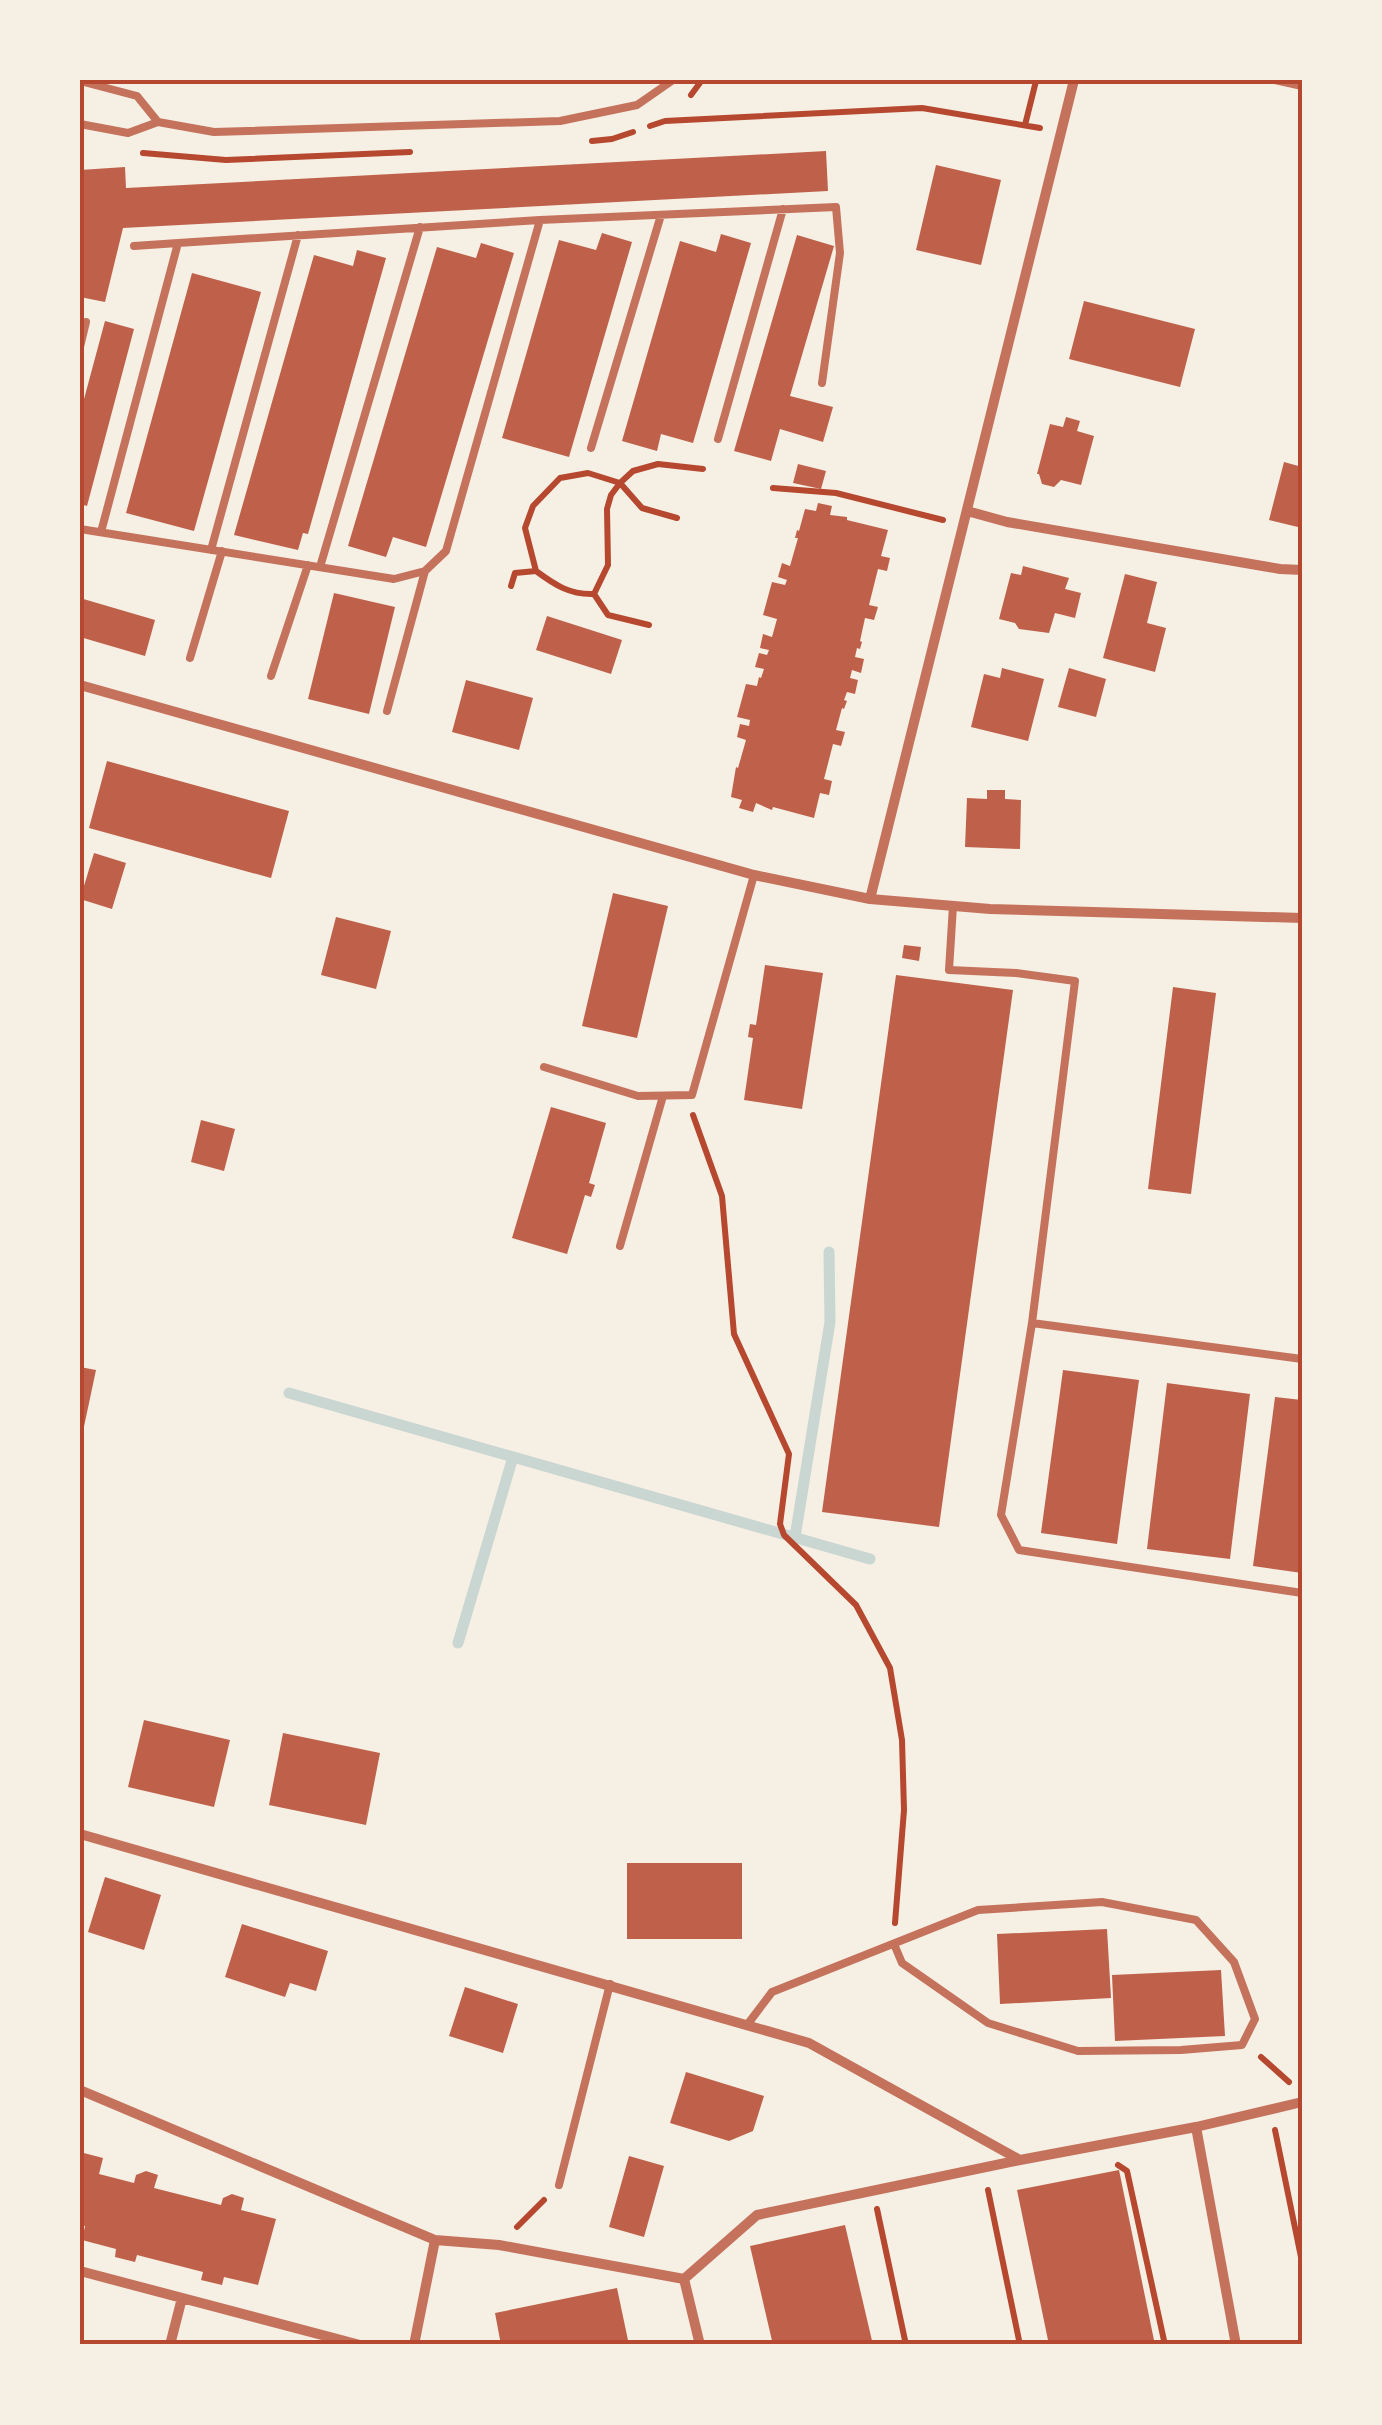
<svg xmlns="http://www.w3.org/2000/svg" width="1382" height="2425" viewBox="0 0 1382 2425" font-family="Karla,sans-serif">
  <rect width="100%" height="100%" fill="#f6efe4"/>
  <g fill="none" stroke-linecap="round" stroke-linejoin="round">
    <path stroke="#c9d6d2" stroke-width="11" d="M289 1393 870 1559
      M795 1537 830 1322 829 1252
      M458 1643 513 1457"/>
  </g>
  <path fill="#bf614a" d="M826 151 828 191 123 228 105 302 80 297V170L125 167 126 188Z
    M936 165 1001 180 981 265 916 250Z
    M602 233 632 242 569 457 502 438 559 240 596 250Z
    M721 234 751 243 693 443 661 434 657 451 622 441 680 241 716 252Z
    M797 235 834 246 790 396 833 407 823 442 780 429 771 461 734 451Z
    M481 243 514 253 426 547 393 537 386 557 348 546 437 247 476 258Z
    M357 250 386 258 308 534 303 533 298 550 234 535 314 255 353 266Z
    M192 273 261 292 194 531 126 513Z
    M1084 301 1195 329 1180 387 1069 359Z
    M105 321 134 329 87 506 80 504V414Z
    M1066 417 1080 421 1077 431 1094 436 1081 485 1061 480 1054 487 1042 484 1039 474H1037L1050 424 1063 427Z
    M1284 462 1302 467V528L1269 520Z
    M798 464 826 471 821 489 793 483Z
    M818 503 832 506 830 515 847 517V520L888 530 881 556 890 558 887 571 878 569 869 605 878 607 874 620 865 618 860 641 862 642 860 649 857 648 855 657 864 659 861 673 852 670 850 678 858 680 855 694 847 692 844 700 847 701 844 709 842 708 836 730 845 732 841 746 833 744 824 779 832 781 829 795 820 793 814 818 773 807 772 810 756 803 753 812 739 808 742 800 731 797 736 767 738 768 746 740 737 737 740 724 749 726 750 720 737 717 746 684 757 686 759 677 761 678 764 669 755 667 759 653 767 655 769 650 760 648 763 634 772 637 777 619 763 615 772 582 785 585 787 580 778 577 782 563 790 566 798 538H795L797 530 799 531 805 509 816 511Z
    M1023 566 1069 578 1065 589 1081 593 1075 618 1055 613 1049 633 1019 629 1015 623 999 619 1011 573 1021 575Z
    M1125 574 1157 582 1147 623 1166 628 1155 672 1103 658Z
    M334 593 395 607 369 714 308 699Z
    M80 598 155 620 145 656 80 637Z
    M547 616 622 640 611 674 536 650Z
    M1002 668 1044 679 1028 741 971 727 984 674 1000 678Z
    M1069 668 1106 679 1096 717 1058 707Z
    M466 680 533 698 519 750 452 732Z
    M107 761 289 811 271 878 89 828Z
    M987 790H1005V799L1021 800 1020 849 965 847 967 798 987 799Z
    M94 853 126 863 112 909 80 899Z
    M613 893 668 906 637 1038 582 1026Z
    M336 917 391 931 376 989 321 975Z
    M904 945 921 947 919 961 902 958Z
    M765 965 823 973 802 1109 744 1100 753 1038 748 1037 750 1024 756 1025Z
    M896 975 1013 990 939 1527 822 1512Z
    M1173 987 1216 993 1191 1194 1148 1189Z
    M551 1107 606 1123 589 1183 595 1185 591 1197 585 1195 567 1254 512 1238Z
    M201 1120 235 1129 224 1171 191 1162Z
    M80 1367 96 1370 82 1436H80Z
    M1063 1370 1139 1380 1117 1544 1041 1533Z
    M1167 1383 1250 1394 1230 1559 1147 1549Z
    M1275 1397 1302 1400V1573L1253 1566Z
    M144 1720 230 1740 214 1807 128 1787Z
    M283 1733 380 1753 366 1825 269 1805Z
    M627 1863H742V1939H627Z
    M105 1877 161 1895 144 1950 88 1932Z
    M242 1924 328 1951 316 1991 290 1983 285 1997 225 1977Z
    M1107 1929 1111 1998 1000 2004 997 1934Z
    M1221 1970 1225 2036 1115 2041 1112 1975Z
    M465 1987 518 2004 503 2053 449 2036Z
    M686 2072 764 2096 753 2131 729 2141 670 2123Z
    M80 2152 103 2158 99 2174 134 2183 136 2175 146 2171 158 2175 154 2188 221 2205 223 2198 232 2194 244 2198 241 2210 276 2219 258 2285 224 2277 222 2285 201 2280 203 2272 137 2255 135 2262 115 2257 116 2249 82 2240 85 2226 80 2225Z
    M629 2156 664 2166 644 2237 609 2227Z
    M1119 2170 1155 2345H1049L1017 2190Z
    M845 2225 873 2345H773L750 2246Z
    M617 2288 629 2345H501L495 2313Z"/>
  <g fill="none" stroke-linecap="round" stroke-linejoin="round">
    <path stroke="#b5482f" stroke-width="6" d="M691 95 702 80
      M1025 125 1036 81 1034 80
      M650 126 665 121 922 108 1040 128
      M592 141 612 139 633 132
      M143 153 226 160 410 152
      M773 488 836 493 943 520
      M511 586 515 573 536 571
      M594 594 608 565 607 509 611 495 620 483 633 471 658 464 703 469
      M649 625 608 615 594 594C570 595 555 585 536 571L525 528 533 506 560 478 588 473 620 483 642 508 677 518
      M693 1115 722 1196 734 1334 789 1454 780 1524 784 1535 856 1605 890 1668 902 1740 904 1810 895 1923
      M1261 2057 1289 2082
      M1275 2130 1302 2262
      M1118 2165 1127 2171 1165 2345
      M988 2190 1020 2345
      M877 2209 906 2345
      M517 2227 544 2200"/>
    <path stroke="#c5725c" stroke-width="8" d="M1275 80 1302 86
      M80 81 137 96 158 122
      M80 124 128 133 158 122 214 132 560 121 637 105 673 80
      M134 246 178 243
      M80 347 86 322
      M718 439 783 209
      M591 448 661 215
      M80 529 394 579 425 571 446 551 540 220
      M101 532 178 243 540 220 836 207 840 253 822 383
      M211 550 298 235
      M320 567 420 227
      M190 658 222 551
      M271 676 308 565
      M387 711 425 571
      M953 906 949 970 1016 973 1075 981 1032 1323 1001 1515 1019 1550 1302 1593
      M544 1067 638 1096 692 1095 754 875
      M620 1246 663 1096
      M1032 1323 1302 1359
      M747 2025 772 1992 978 1910 1102 1902 1196 1920 1234 1962 1255 2019 1242 2045 1181 2050 1078 2051 988 2023 902 1963 894 1944
      M559 2185 610 1984"/>
    <path stroke="#c5725c" stroke-width="10" d="M967 511 1007 522 1280 569 1302 570
      M80 685 754 875 870 899 990 909 1302 918
      M870 899 1074 80
      M80 1834 809 2043 1020 2160 1196 2127
      M80 2090 435 2240 414 2345
      M435 2240 499 2245 684 2279 757 2215 1020 2160
      M80 2271 360 2345
      M684 2279 700 2345
      M170 2345 182 2298
      M1236 2345 1196 2127 1302 2102"/>
  </g>
  <rect width="1382" height="2425" fill="none" stroke="#f6efe4" stroke-width="165"/>
  <rect x="82" y="82" width="1218" height="2260" fill="none" stroke="#b5482f" stroke-width="4"/>
</svg>
